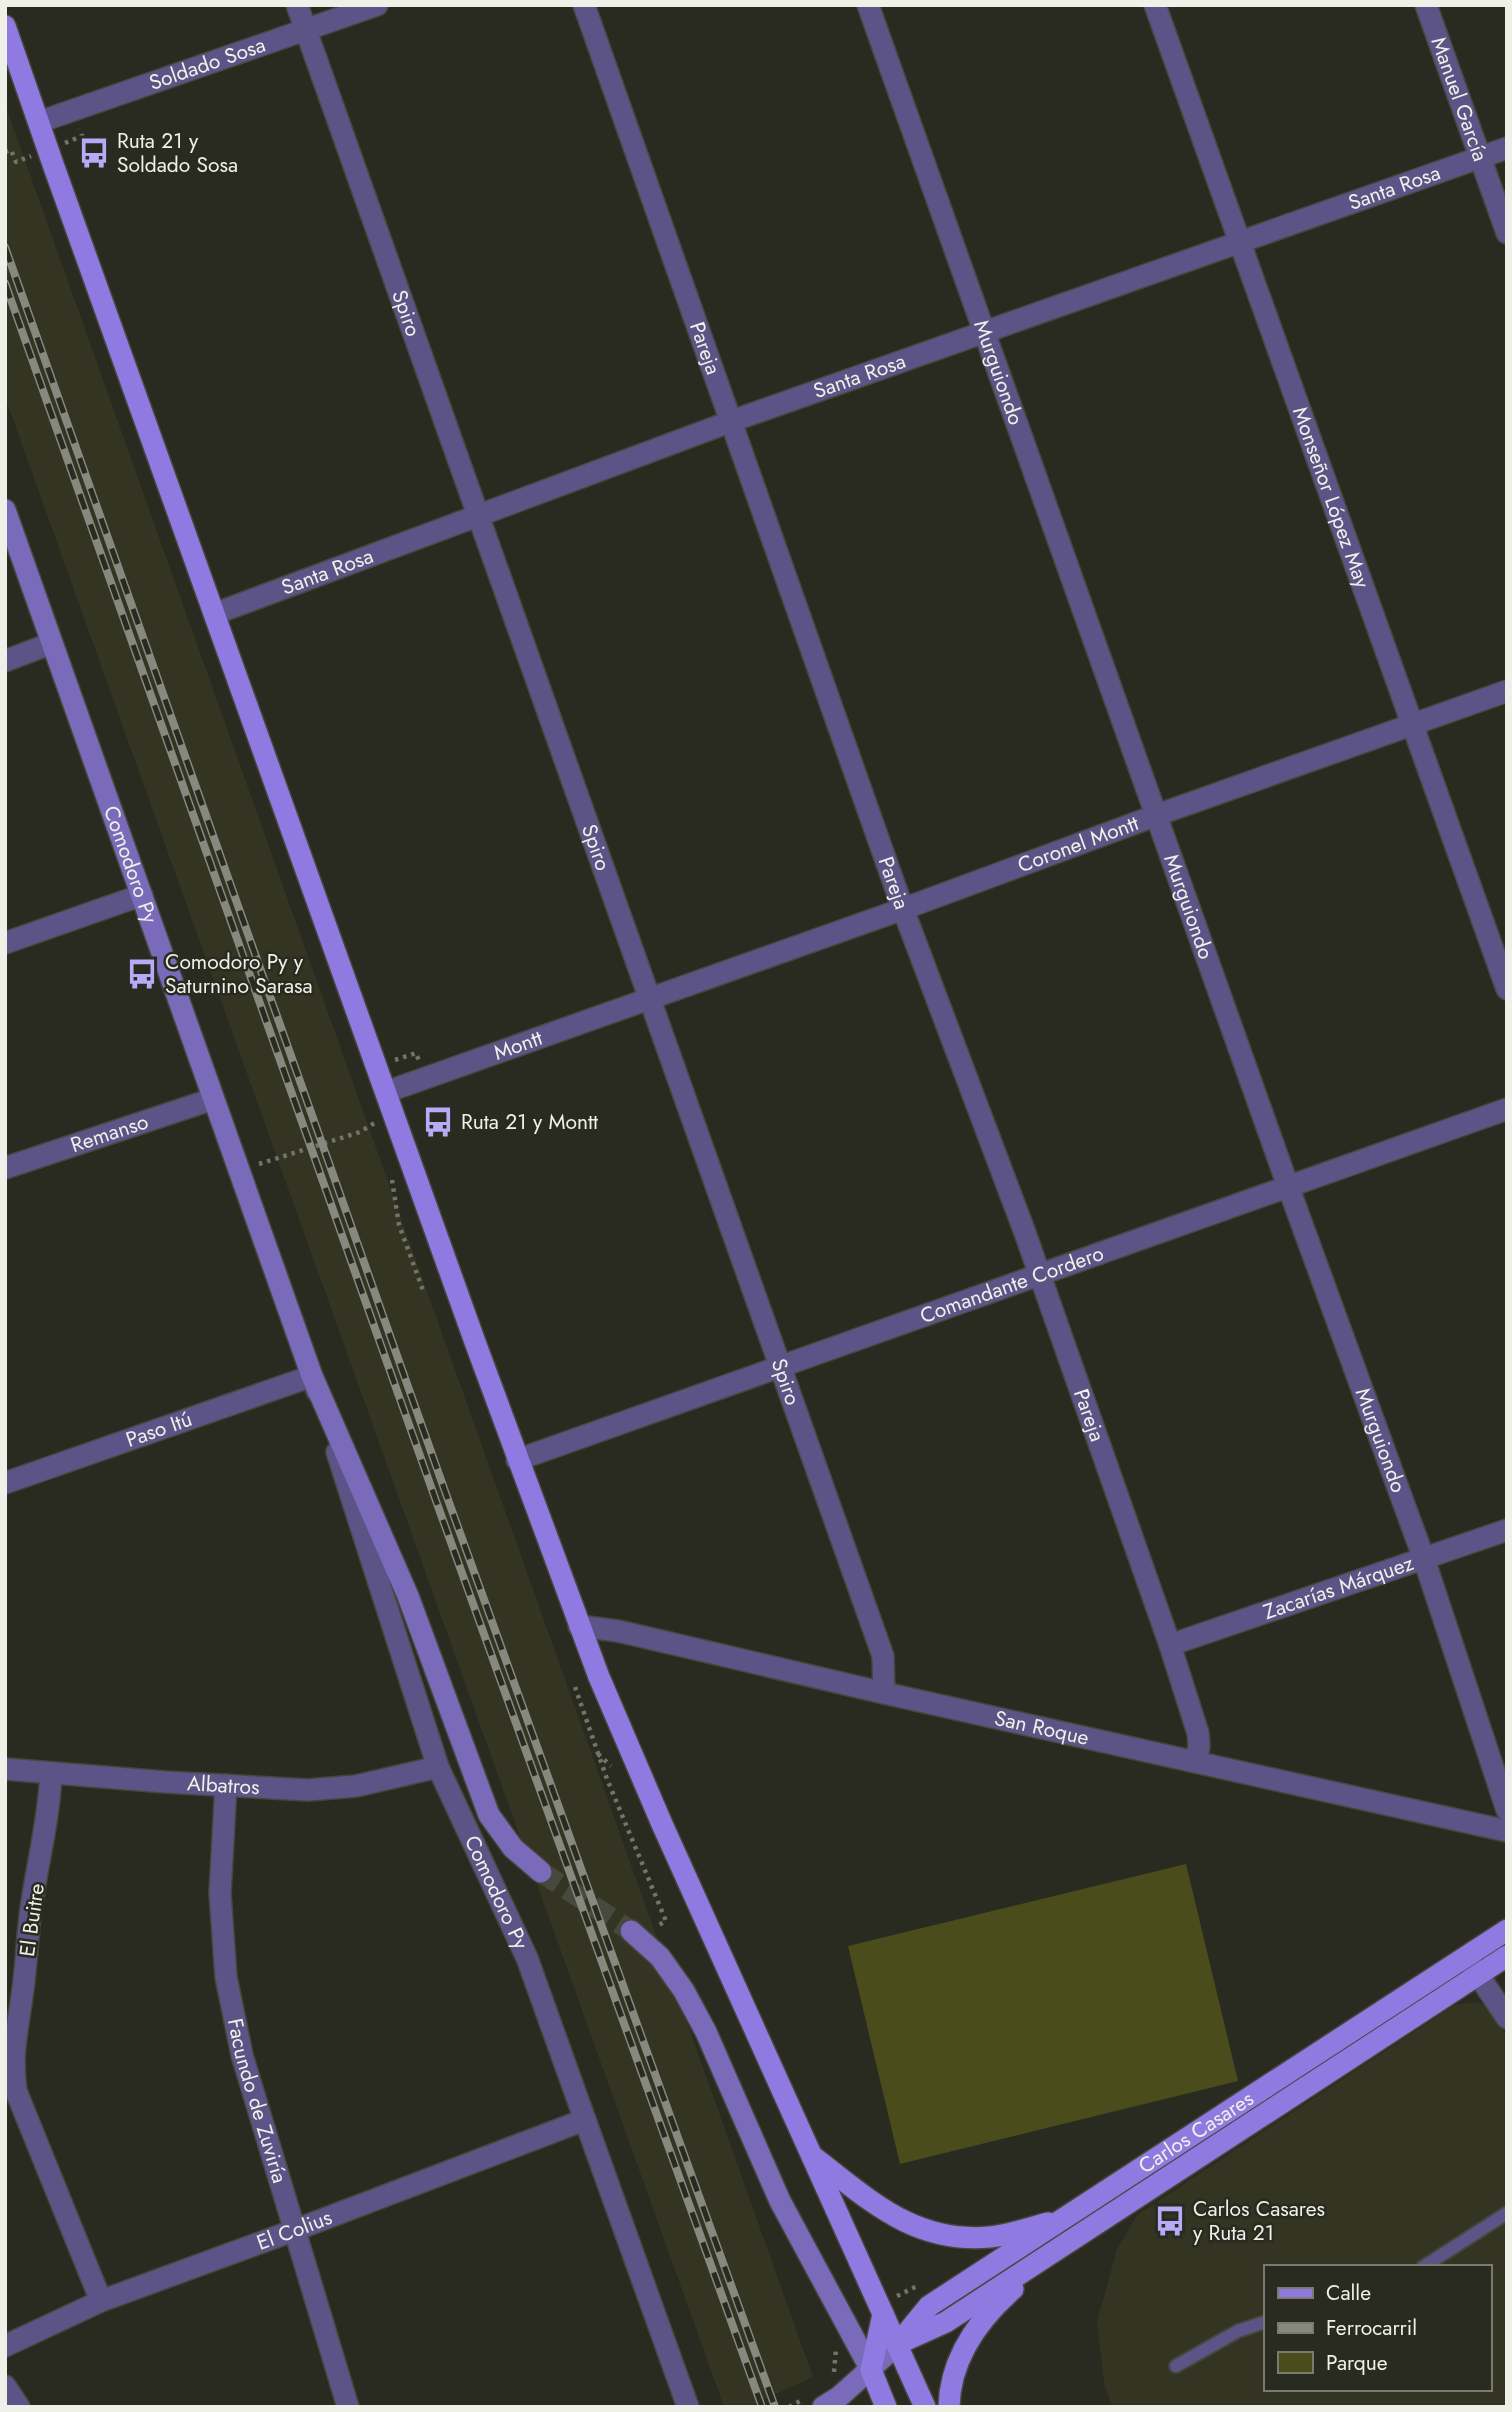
<svg xmlns="http://www.w3.org/2000/svg" width="1512" height="2412" viewBox="0 0 1512 2412" font-family="Jost,sans-serif">
  <rect width="100%" height="100%" fill="#2a2b20"/>
  <path fill="#333422" fill-rule="evenodd" d="M5 104 813 2377 748 2407H724L5 397Z
    M1476 2002 1487 2006 1507 2036V2407H1112L1104 2383 1097 2322 1117 2249 1137 2215 1455 2005ZM1265 2267H1489V2389H1265Z"/>
  <path fill="#4a4c1c" d="M1186 1864 1238 2081 900 2164 848 1946Z"/>
  <g fill="none" stroke-linecap="round" stroke-linejoin="round">
    <path stroke="#48493e" stroke-width="21" stroke-dasharray="21 10" stroke-linecap="butt" d="M541 1872 631 1931"/>
    <g stroke="#46473c" stroke-width="16">
      <path id="lane" d="M1423 2267 1507 2213
        M1176 2366 1238 2331 1265 2322"/>
    </g>
    <g stroke="#46473c" stroke-width="24">
      <g id="street">
        <path id="s1" d="M297 5 883 1656 884 1693"/>
        <path id="s2" d="M584 5 903 909 1024 1230 1170 1645 1198 1733 1199 1746 1196 1762"/>
        <path id="s3" d="M868 5 1288 1186 1424 1559 1507 1810"/>
        <path id="s4" d="M1155 5 1507 989"/>
        <path id="s5" d="M1426 5 1507 233"/>
        <path id="s6" d="M39 122 377 5"/>
        <path id="s7" d="M214 614 732 421 1507 148"/>
        <path d="M5 661 52 643"/>
        <path d="M5 943 142 895"/>
        <path id="s8" d="M386 1092 903 909 1157 815 1507 691"/>
        <path id="s9" d="M5 1168 213 1099"/>
        <path id="s10" d="M337 1452 438 1767 527 1958 688 2407"/>
        <path id="s11" d="M517 1460 1507 1109"/>
        <path id="s12" d="M5 1483 312 1376 317 1391"/>
        <path id="s13" d="M579 1626 618 1631 884 1693 1507 1831"/>
        <path id="s14" d="M1170 1645 1507 1530"/>
        <path id="s15" d="M5 1769 165 1782 308 1790 356 1786 438 1767"/>
        <path d="M51 1773C49 1822 36 1868 30 1916 27 1943 26 1970 22 1996 17 2033 11 2053 16 2091L101 2301"/>
        <path id="s16" d="M226 1785 220 1893 226 1977 242 2055 348 2407"/>
        <path d="M1469 1961 1507 2018"/>
        <path id="s17" d="M5 2346 101 2301 295 2230 584 2120"/>
        <path d="M5 2386 19 2407"/>
      </g>
    </g>
    <g stroke="#46473c" stroke-width="24">
      <g id="secondary">
        <path id="s18" d="M5 510 312 1376 408 1596 489 1815 513 1848 541 1872"/>
        <path d="M631 1931 660 1957 684 1991 706 2032 780 2201 871 2370"/>
        <path d="M823 2407 839 2397 897 2345"/>
      </g>
    </g>
    <g stroke="#46473c" stroke-width="24">
      <g id="primary">
        <path d="M5 26 54 167 475 1342 599 1677 662 1824 925 2407"/>
        <path d="M812 2156C869 2199 913 2244 990 2237 1009 2235 1029 2228 1048 2223"/>
        <path d="M883 2314 871 2370 886 2407"/>
        <path d="M904 2341 946 2322 1507 1956"/>
        <path id="s19" d="M897 2345 929 2306 1507 1930"/>
        <path d="M949 2407C950 2359 978 2320 1013 2289"/>
      </g>
    </g>
    <path stroke="#727369" stroke-width="4.5" stroke-dasharray="3.5 5" stroke-linecap="butt" d="M65 143 82 136 80 129
      M5 152 11 150 16 162 31 156
      M395 1060 416 1053 419 1061
      M259 1164 360 1132 376 1122
      M392 1180 399 1225 424 1293
      M575 1687 607 1779 666 1921 657 1926
      M598 1754 611 1766
      M897 2296 917 2286
      M834 2372 836 2349
      M789 2407 804 2399"/>
    <use href="#lane" stroke="#5c5486" stroke-width="12"/>
    <use href="#street" stroke="#5c5486" stroke-width="21"/>
    <use href="#secondary" stroke="#796aba" stroke-width="21"/>
    <use href="#primary" stroke="#8f7ae1" stroke-width="21"/>
    <g stroke="#87887e" stroke-width="8">
      <path id="rail" d="M5 247 446 1494 775 2407
        M5 283 435 1498 762 2407"/>
    </g>
    <use href="#rail" stroke="#2a2b20" stroke-width="5" stroke-dasharray="16" stroke-linecap="butt"/>
  </g>
  <defs>
    <g id="bus-bare" transform="scale(2.415)"><path d="M-5-6H5V4H4V6H2V4H-2V6H-4V4H-5ZM-3.5-4V0h7V-4ZM-3.5 1.2v1.5H-2V1.2ZM2 1.2v1.5H3.5V1.2Z" fill="#b7abf8" stroke="#2a2b20" stroke-width="2.5" paint-order="stroke"/></g>
  </defs>
  <g fill-rule="evenodd">
    <use href="#bus-bare" x="94" y="153"/>
    <use href="#bus-bare" x="142" y="974"/>
    <use href="#bus-bare" x="438" y="1122"/>
    <use href="#bus-bare" x="1170" y="2221"/>
  </g>
  <g text-anchor="middle" stroke-width="5" stroke-linejoin="round" paint-order="stroke">
    <g font-size="21" fill="#eff0e8" stroke="#2a2b20">
      <text dy="7" stroke="none"><textPath href="#s6" startOffset="178">Soldado Sosa</textPath></text>
      <text dy="7" stroke="none"><textPath href="#s5" startOffset="100">Manuel García</textPath></text>
      <text dy="7" stroke="none"><textPath href="#s7" startOffset="1255">Santa Rosa</textPath></text>
      <text dy="7" stroke="none"><textPath href="#s1" startOffset="327">Spiro</textPath></text>
      <text dy="7" stroke="none"><textPath href="#s2" startOffset="364">Pareja</textPath></text>
      <text dy="7" stroke="none"><textPath href="#s3" startOffset="390">Murguiondo</textPath></text>
      <text dy="7" stroke="none"><textPath href="#s7" startOffset="688">Santa Rosa</textPath></text>
      <text dy="7" stroke="none"><textPath href="#s4" startOffset="523">Monseñor López May</textPath></text>
      <text dy="7" stroke="none"><textPath href="#s7" startOffset="121">Santa Rosa</textPath></text>
      <text dy="7" stroke="none"><textPath href="#s8" startOffset="735">Coronel Montt</textPath></text>
      <text dy="7" stroke="none"><textPath href="#s1" startOffset="894">Spiro</textPath></text>
      <text dy="7" stroke="none"><textPath href="#s18" startOffset="376">Comodoro Py</textPath></text>
      <text dy="7" stroke="none"><textPath href="#s2" startOffset="931">Pareja</textPath></text>
      <text dy="7" stroke="none"><textPath href="#s3" startOffset="957">Murguiondo</textPath></text>
      <text dy="7" stroke="none"><textPath href="#s8" startOffset="140">Montt</textPath></text>
      <text dy="7" stroke="none"><textPath href="#s9" startOffset="110">Remanso</textPath></text>
      <text dy="7" stroke="none"><textPath href="#s11" startOffset="525">Comandante Cordero</textPath></text>
      <text dy="7" stroke="none"><textPath href="#s1" startOffset="1461">Spiro</textPath></text>
      <text dy="7" stroke="none"><textPath href="#s2" startOffset="1498">Pareja</textPath></text>
      <text dy="7" stroke="none"><textPath href="#s12" startOffset="163">Paso Itú</textPath></text>
      <text dy="7" stroke="none"><textPath href="#s3" startOffset="1524">Murguiondo</textPath></text>
      <text dy="7" stroke="none"><textPath href="#s14" startOffset="178">Zacarías Márquez</textPath></text>
      <text dy="7" stroke="none"><textPath href="#s13" startOffset="474">San Roque</textPath></text>
      <text dy="7" stroke="none"><textPath href="#s15" startOffset="219">Albatros</textPath></text>
      <text dy="7" stroke="none"><textPath href="#s10" startOffset="469">Comodoro Py</textPath></text>
      <text transform="translate(32 1920) rotate(-82)" y="7">El Buitre</text>
      <text dy="7" stroke="none"><textPath href="#s16" startOffset="320">Facundo de Zuviría</textPath></text>
      <text dy="7" stroke="none"><textPath href="#s19" startOffset="369">Carlos Casares</textPath></text>
      <text dy="7" stroke="none"><textPath href="#s17" startOffset="312">El Colius</textPath></text>
    </g>
    <g font-size="21" fill="#eff0e8" stroke="#2a2b20" text-anchor="start">
      <text x="117" y="148">Ruta 21 y<tspan x="117" dy="24">Soldado Sosa</tspan></text>
      <text x="165" y="969">Comodoro Py y<tspan x="165" dy="24">Saturnino Sarasa</tspan></text>
      <text x="461" y="1129">Ruta 21 y Montt</text>
      <text x="1193" y="2216">Carlos Casares<tspan x="1193" dy="24">y Ruta 21</tspan></text>
    </g>
  </g>
  <rect width="1512" height="2412" fill="none" stroke="#eff0e8" stroke-width="14"/>
  <rect x="1264" y="2265" width="228" height="126" fill="#2a2b20" stroke="#797a70" stroke-width="2"/>
  <rect x="1278" y="2288" width="35" height="10" fill="#8f7ae1" stroke="#797a70" stroke-width="2"/>
  <text x="1326" y="2300" font-size="21" fill="#eff0e8">Calle</text>
  <rect x="1278" y="2323" width="35" height="10" fill="#87887e" stroke="#797a70" stroke-width="2"/>
  <text x="1326" y="2335" font-size="21" fill="#eff0e8">Ferrocarril</text>
  <rect x="1278" y="2352" width="35" height="21" fill="#4a4c1c" stroke="#797a70" stroke-width="2"/>
  <text x="1326" y="2370" font-size="21" fill="#eff0e8">Parque</text>
</svg>
